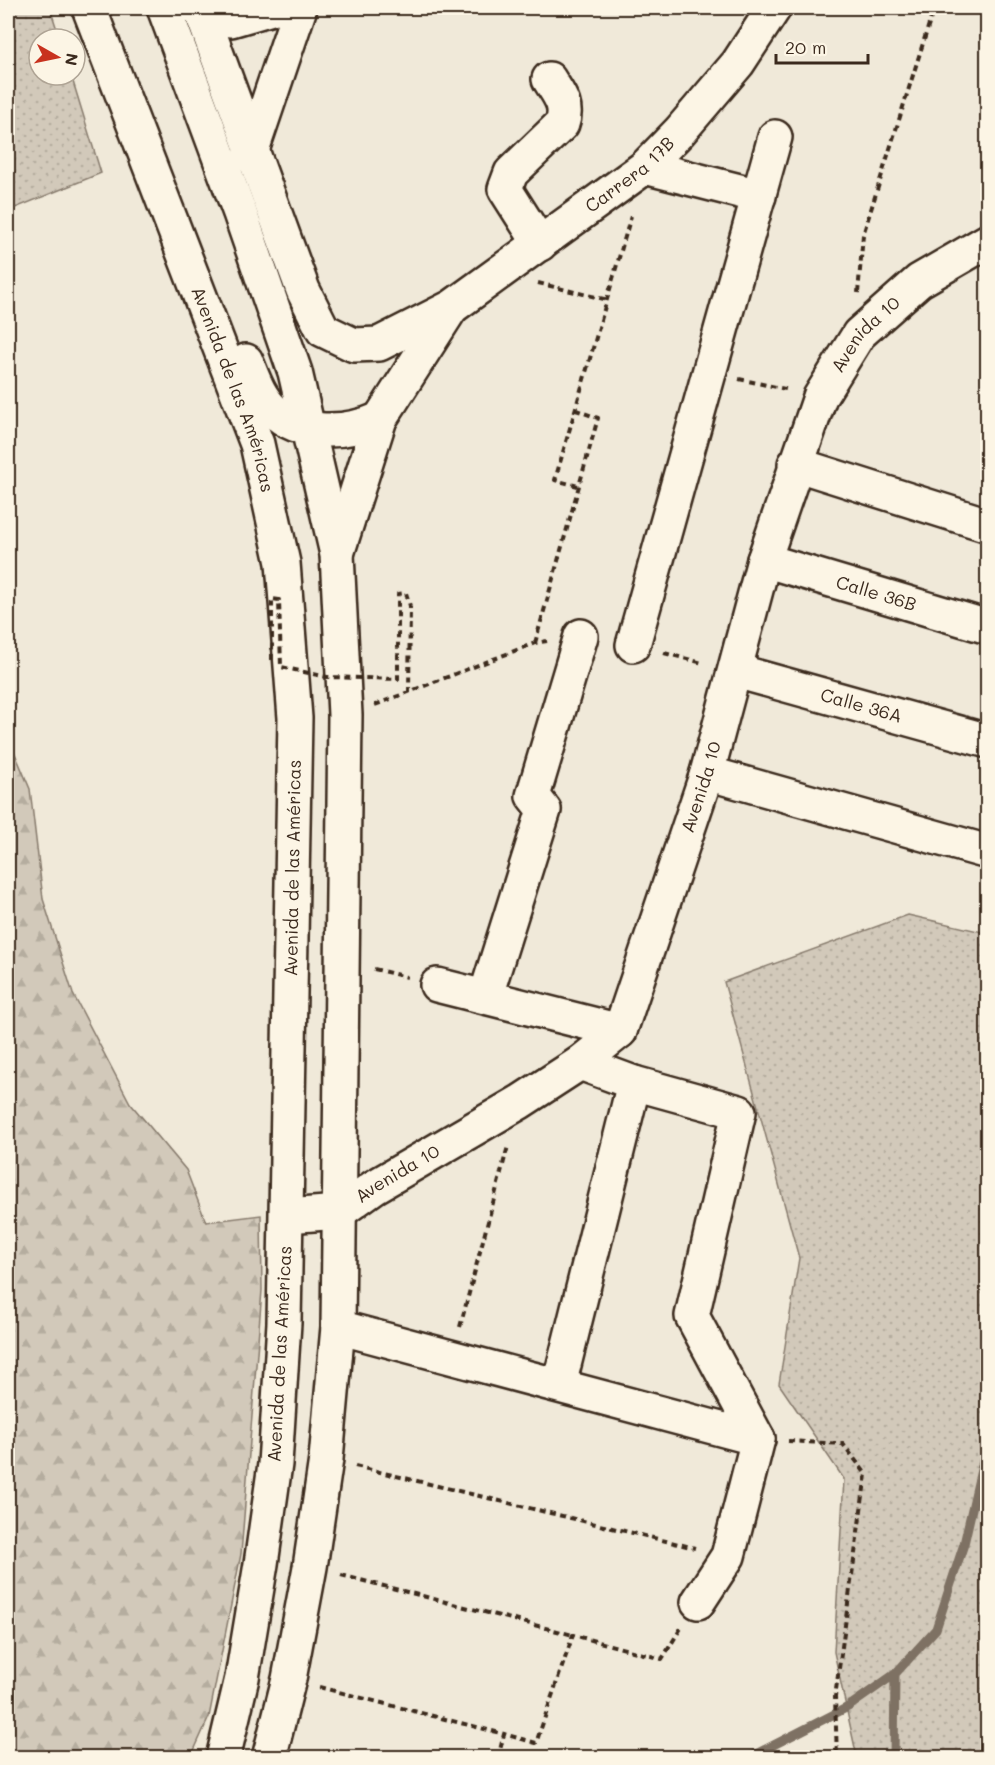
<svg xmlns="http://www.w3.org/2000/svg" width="995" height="1765" viewBox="0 0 995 1765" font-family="Mali,sans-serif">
  <defs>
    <pattern id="grass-dots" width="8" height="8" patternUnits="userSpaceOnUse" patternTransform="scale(1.5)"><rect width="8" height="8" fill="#d2c9ba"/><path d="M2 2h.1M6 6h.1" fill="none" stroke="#b5ad9f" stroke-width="1.8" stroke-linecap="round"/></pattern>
    <pattern id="forest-firs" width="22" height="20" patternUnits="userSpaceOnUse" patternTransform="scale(1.5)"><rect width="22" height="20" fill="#d2c9ba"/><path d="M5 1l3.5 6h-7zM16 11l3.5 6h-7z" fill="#b5ad9f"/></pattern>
  </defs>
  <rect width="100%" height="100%" fill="#f0e9d9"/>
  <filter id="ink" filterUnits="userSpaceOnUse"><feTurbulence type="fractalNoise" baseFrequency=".0167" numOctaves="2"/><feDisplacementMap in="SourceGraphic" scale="12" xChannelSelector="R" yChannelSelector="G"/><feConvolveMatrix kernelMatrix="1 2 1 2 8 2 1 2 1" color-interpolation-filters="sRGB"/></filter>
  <g filter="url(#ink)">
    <path fill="url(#grass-dots)" stroke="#867a6c" stroke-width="1.5" d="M8 8H50L60 39H39V75H71L101 173 8 211Z
      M908 915 987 933V1757H857L834 1652 844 1479 779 1384 799 1258 724 982Z"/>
    <path fill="url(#forest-firs)" stroke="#867a6c" stroke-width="1.5" d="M8 737 30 789 43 899 73 994 130 1103 186 1170 206 1222 261 1215 262 1290 241 1554 209 1717 191 1757H8Z"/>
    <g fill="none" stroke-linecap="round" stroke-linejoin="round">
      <path stroke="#7e7163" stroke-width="9" d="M748 1758 848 1707 895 1674 936 1629 964 1544 988 1439
        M894 1758 895 1674"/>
      <g stroke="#3b2a1e" stroke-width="38">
        <g id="minor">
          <path d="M196 8 231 20 272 8"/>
          <path id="s1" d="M200 8 303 290 323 330 354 345 379 344 452 307 645 167 680 131 738 63 774 8"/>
          <path d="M250 156 300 8"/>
          <path d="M645 167 759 196"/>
          <path d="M540 244 505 189 511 173 562 124C569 105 558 94 549 79"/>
          <path d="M795 464 988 525"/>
          <path d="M337 554 380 419 451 308"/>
          <path id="s2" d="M764 560 988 627"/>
          <path d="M633 645 775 137"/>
          <path id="s3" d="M736 671 988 741"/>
          <path d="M707 773 988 852"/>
          <path d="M437 985 620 1031"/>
          <path d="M486 995 544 810 533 796 581 636"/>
          <path d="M580 1063 634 1083 739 1112 692 1316 758 1439 728 1556 698 1602"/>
          <path id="s4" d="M287 1216 339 1212 374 1187 520 1102 580 1063 620 1031 707 773 764 560 820 397 859 334 919 281 988 241"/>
          <path d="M338 1327 758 1439"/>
          <path d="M559 1385 634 1083"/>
        </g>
      </g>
      <g stroke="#3b2a1e" stroke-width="38">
        <g id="major">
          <path id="s5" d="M89 8 257 444 283 563 295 718 284 1323 275 1464 261 1564 242 1678 223 1758"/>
          <path d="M164 8 240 213 295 372 337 554 345 715 338 1327 326 1459 310 1567 289 1679 269 1758"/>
          <path d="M246 361C253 378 259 397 273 410 299 437 349 433 380 419"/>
        </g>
      </g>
      <path stroke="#3b2a1e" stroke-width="4" stroke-dasharray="6 4.5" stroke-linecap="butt" d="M538 283 608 300
        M858 293 863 235 934 8
        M739 379 790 390
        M578 486 555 480 631 216
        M535 643 598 418 576 410
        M664 653 703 663
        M409 693 410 606
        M375 705 535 643 547 641
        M374 969 407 977
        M460 1327 508 1146
        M788 1441 843 1444 866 1474 835 1697 837 1758
        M355 1466 695 1548
        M341 1575 573 1635
        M319 1687 504 1734
        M498 1758 504 1734 536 1743 573 1635 662 1659 681 1628"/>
      <use href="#minor" stroke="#fcf5e5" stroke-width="33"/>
      <use href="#major" stroke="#fcf5e5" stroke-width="33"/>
      <path stroke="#3b2a1e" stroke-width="4" stroke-dasharray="6 4.5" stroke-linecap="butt" d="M272 660V599L279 600 281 667 327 677 398 679V594L406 593 410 606"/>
    </g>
  </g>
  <g text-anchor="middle" stroke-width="4.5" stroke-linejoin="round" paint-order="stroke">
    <g font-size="18" fill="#3b2a1e" stroke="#fcf5e5">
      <text dy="6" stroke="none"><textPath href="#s1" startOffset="708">Carrera 17B</textPath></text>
      <text dy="6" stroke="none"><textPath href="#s4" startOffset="1130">Avenida 10</textPath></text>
      <text dy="6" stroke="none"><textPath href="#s5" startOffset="408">Avenida de las Américas</textPath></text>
      <text dy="6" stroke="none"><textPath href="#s2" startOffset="117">Calle 36B</textPath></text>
      <text dy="6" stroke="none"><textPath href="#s3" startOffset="130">Calle 36A</textPath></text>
      <text dy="6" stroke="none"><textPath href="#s4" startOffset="644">Avenida 10</textPath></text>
      <text transform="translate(293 868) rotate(-89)" y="6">Avenida de las Américas</text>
      <text dy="6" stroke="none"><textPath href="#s4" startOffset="122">Avenida 10</textPath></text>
      <text transform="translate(280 1354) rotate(-87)" y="6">Avenida de las Américas</text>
    </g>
  </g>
  <rect width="995" height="1765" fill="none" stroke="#fcf5e5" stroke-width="30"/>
  <rect x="15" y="15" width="965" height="1735" fill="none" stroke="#3b2a1e" stroke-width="2" filter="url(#ink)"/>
  <g transform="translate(57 57) rotate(99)"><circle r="28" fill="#fcf5e5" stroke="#afa495" stroke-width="1.5"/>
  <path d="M0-4.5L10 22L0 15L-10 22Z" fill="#c8321e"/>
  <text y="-9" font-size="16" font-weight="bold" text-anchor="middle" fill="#3b2a1e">N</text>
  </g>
  <path d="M776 54v9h92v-9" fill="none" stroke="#3b2a1e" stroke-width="3"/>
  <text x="785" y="54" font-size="18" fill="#3b2a1e" stroke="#fcf5e5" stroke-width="4.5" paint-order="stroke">20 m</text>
</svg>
